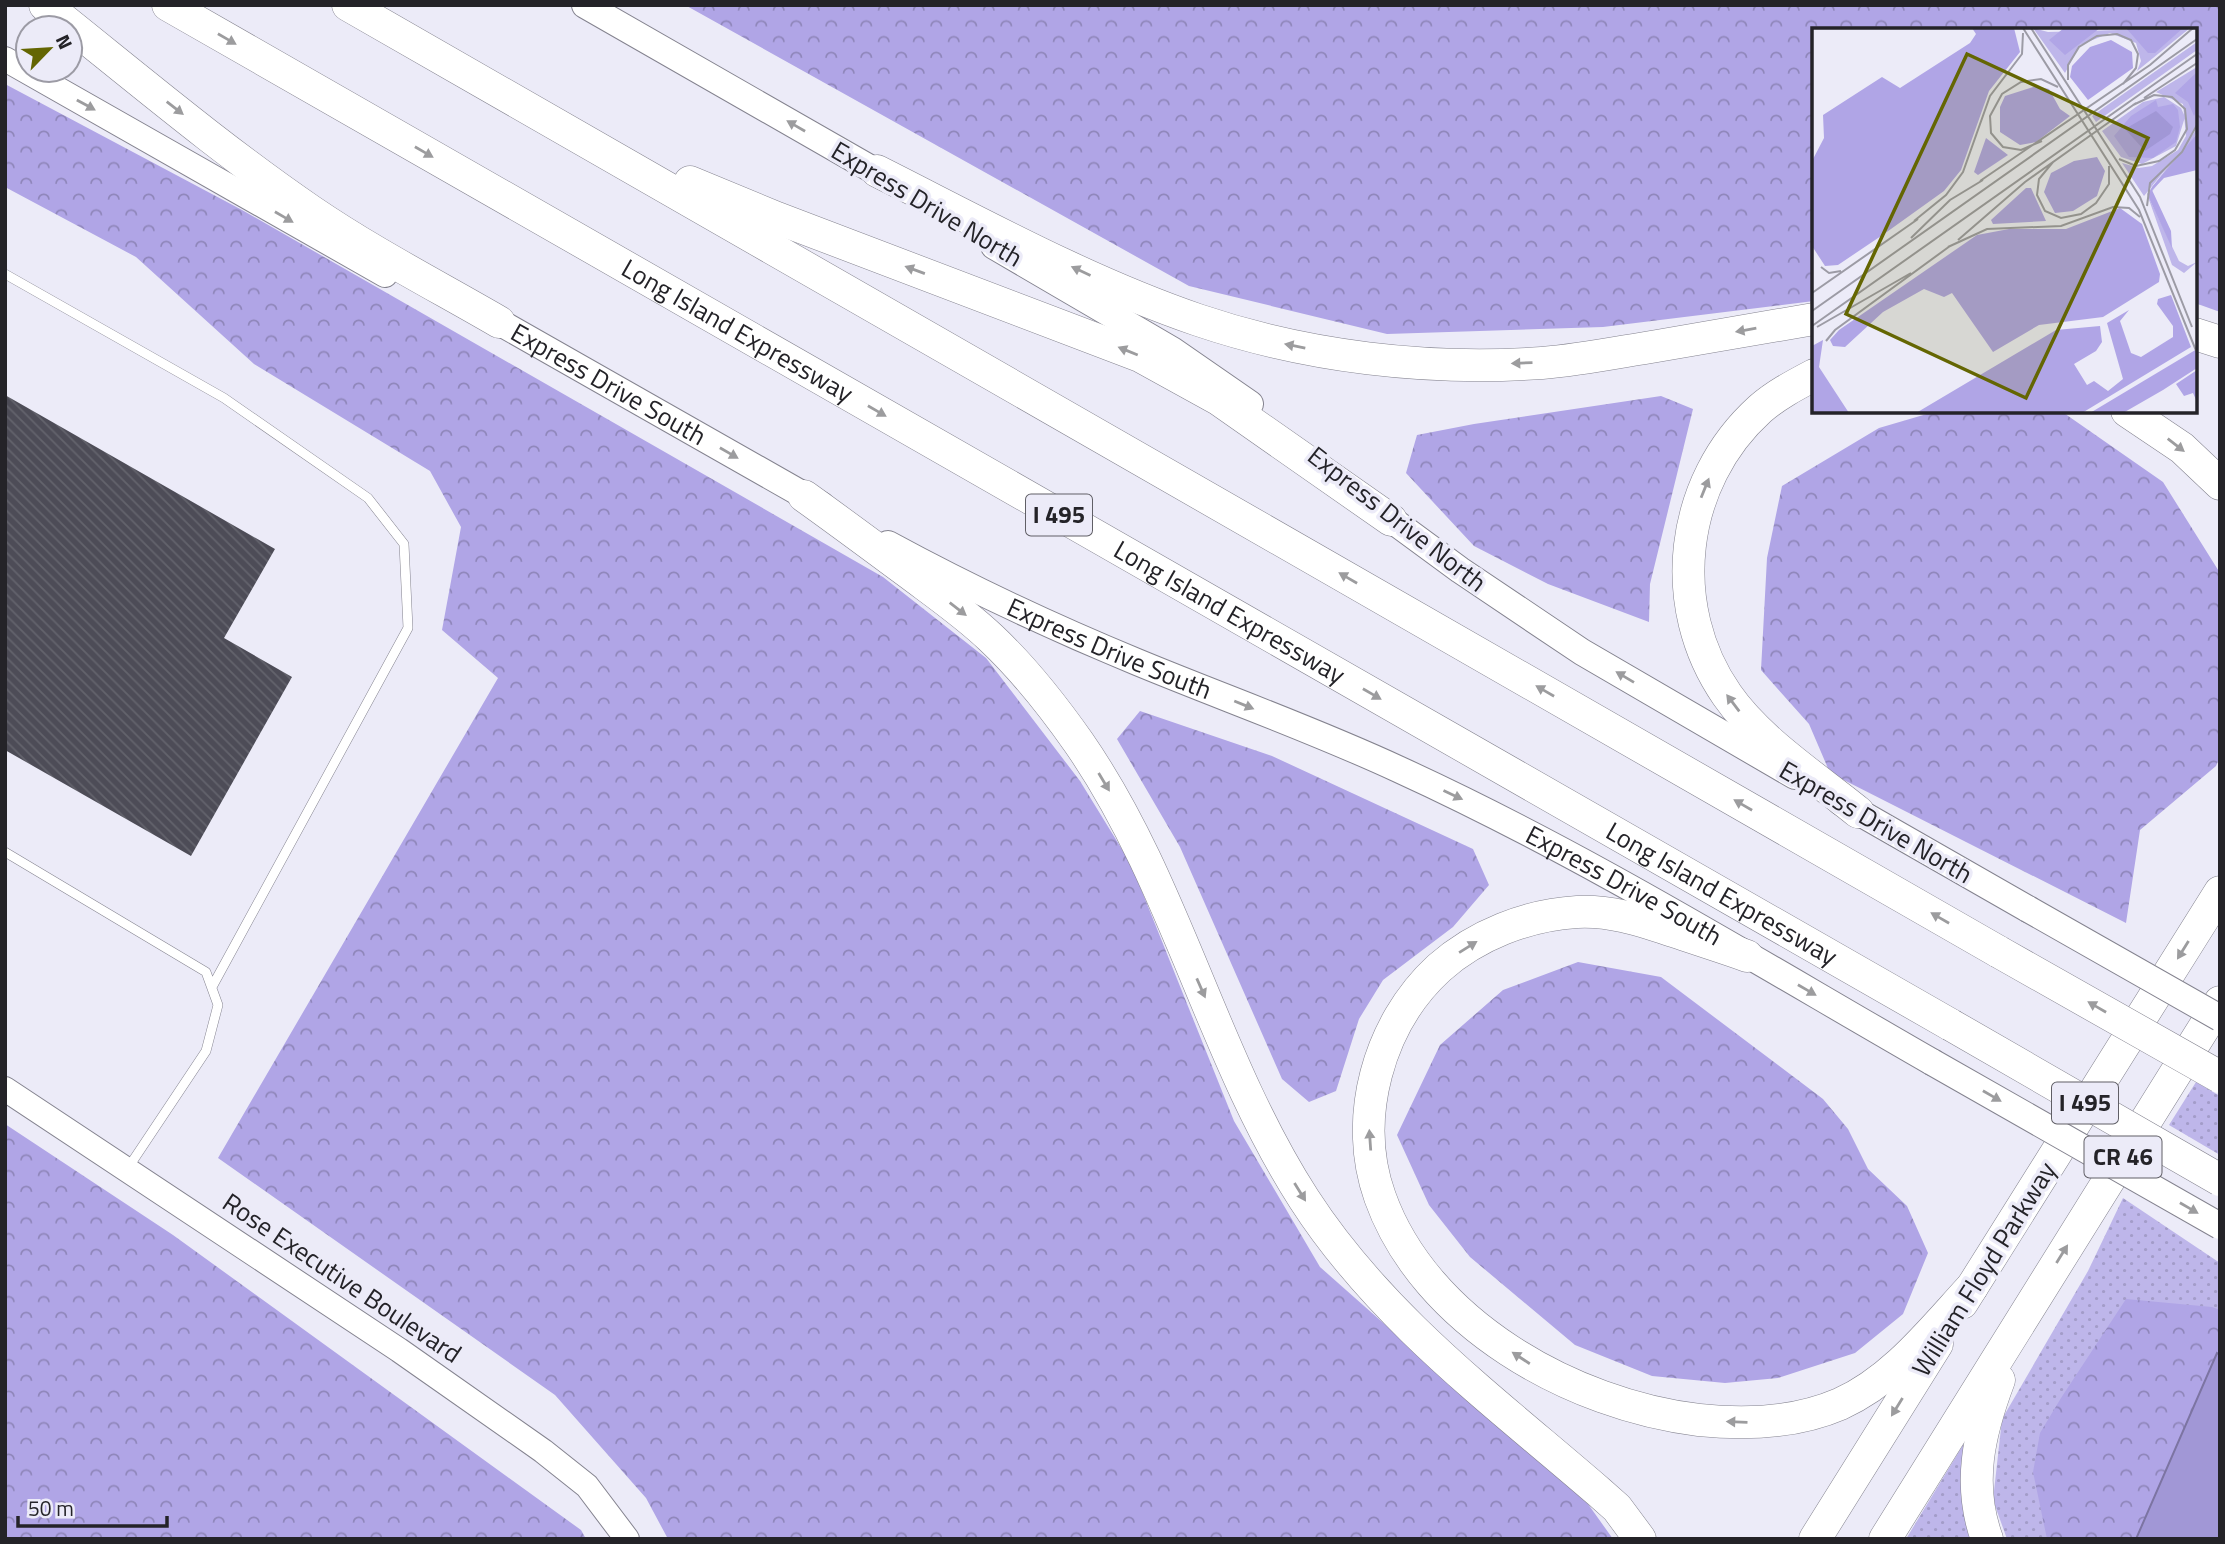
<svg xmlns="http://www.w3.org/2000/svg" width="2225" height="1544" viewBox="0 0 2225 1544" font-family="'Titillium Web',sans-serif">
  <defs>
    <pattern id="grass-dots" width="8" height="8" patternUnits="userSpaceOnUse" patternTransform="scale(1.75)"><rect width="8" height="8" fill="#beb6ea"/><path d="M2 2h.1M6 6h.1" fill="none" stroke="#a39cc9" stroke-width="1.8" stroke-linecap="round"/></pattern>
    <pattern id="forest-crowns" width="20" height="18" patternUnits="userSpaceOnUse" patternTransform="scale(1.75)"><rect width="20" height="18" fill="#b0a5e6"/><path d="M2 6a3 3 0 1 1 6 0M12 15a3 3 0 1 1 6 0" fill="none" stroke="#8f86ba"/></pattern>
    <pattern id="building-back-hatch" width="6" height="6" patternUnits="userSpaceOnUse" patternTransform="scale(1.75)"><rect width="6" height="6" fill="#4d4c57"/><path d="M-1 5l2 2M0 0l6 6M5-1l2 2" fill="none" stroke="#63636c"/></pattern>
  </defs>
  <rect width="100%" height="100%" fill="#ecebf8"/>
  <path fill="url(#grass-dots)" d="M2196 1082 2220 1096V1155L2169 1125Z
    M2123 1198 2220 1263V1539H2007L1993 1500 2002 1419 2088 1271Z
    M1963 1445 1971 1448 1974 1539H1906Z"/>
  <path fill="url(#forest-crowns)" d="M685 5H2220V312L2195 303V30H1814V301L1603 327 1387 334 1189 286Z
    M5 84 242 210 883 577 986 658 1080 781 1131 864 1234 1121 1320 1267 1588 1504 1613 1539H668L646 1498 555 1395 218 1158 498 678 442 630 461 527 430 471 254 364 136 257 5 187Z
    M1661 396 1693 409 1650 584 1649 622 1548 584 1474 546 1406 473 1417 435 1474 424Z
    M1937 411H2061L2163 482 2220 573V757L2216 766 2140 830 2126 923 1830 773 1809 724 1761 670 1767 558 1782 486 1879 428Z
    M1140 711 1272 756 1473 849 1489 885 1453 927 1383 980 1359 1019 1336 1091 1309 1102 1282 1079 1180 847 1117 739Z
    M1578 962 1661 977 1823 1099 1848 1129 1868 1169 1907 1206 1928 1253 1903 1314 1855 1353 1778 1378 1725 1383 1652 1376 1575 1345 1470 1257 1429 1205 1397 1135 1440 1045 1503 990Z
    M5 1124 173 1235 581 1530 586 1539H5Z
    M2126 1299 2212 1307 2220 1310V1355L2217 1354 2136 1539H2047L2033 1472 2040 1433 2061 1398Z"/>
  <path fill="#a197d6" stroke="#7c74a2" stroke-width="2" d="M2217 1353 2220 1355V1539H2136Z"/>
  <path fill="url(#building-back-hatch)" d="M5 395 275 549 224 638 292 677 191 856 5 750Z"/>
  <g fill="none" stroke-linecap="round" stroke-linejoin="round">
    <g stroke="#84838f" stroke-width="10">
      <path id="lane" d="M5 274 224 398 368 498 404 544 408 628 212 987
        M5 852 206 972 218 1005 206 1051 128 1168"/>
    </g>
    <g stroke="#84838f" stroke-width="26">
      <path id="secondary" d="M5 59 385 275
        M5 1089 399 1350 543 1451 587 1486 627 1539"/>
    </g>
    <g stroke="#84838f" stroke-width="28">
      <g id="primary">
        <path d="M585 5 894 182"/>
        <path d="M994 246 1172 350 1250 404"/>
        <path id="s1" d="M499 322 821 505"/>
        <path d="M1377 509 1460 570 1582 652 1795 776"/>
        <path id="s2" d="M888 544C969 588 1052 627 1137 662 1224 698 1312 729 1398 769 1582 853 1756 961 1932 1062"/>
        <path d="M1841 802 2028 909"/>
      </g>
    </g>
    <g stroke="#84838f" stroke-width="33">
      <g id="highway">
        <path d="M45 5C133 75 219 148 311 211 371 252 437 286 499 322"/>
        <path id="s3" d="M168 5 1951 1025"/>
        <path d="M348 5 1999 952"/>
        <path d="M877 171C982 224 1087 282 1198 320 1307 357 1428 371 1542 363 1581 360 1619 352 1657 346 1710 337 1762 328 1814 319"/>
        <path d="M690 182 777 218 1140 356 1218 399 1391 520"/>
        <path d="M2195 334 2220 342"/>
        <path d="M1814 375C1795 385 1776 395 1760 409 1679 482 1665 606 1727 695 1758 740 1815 777 1858 812"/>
        <path d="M2127 411 2182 448 2220 484"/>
        <path d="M804 496C839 521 874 547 909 573 937 594 966 614 991 638 1024 669 1053 706 1079 743 1176 883 1212 1056 1304 1199 1380 1317 1494 1401 1599 1492L1617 1508 1640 1539"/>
        <path d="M1747 956C1725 948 1702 941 1679 933 1645 922 1613 910 1577 912 1527 915 1476 935 1439 968 1378 1024 1352 1119 1380 1197 1425 1323 1572 1405 1699 1420 1746 1425 1796 1423 1840 1404 1894 1380 1933 1329 1972 1287"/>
        <path d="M1962 1303 2220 892"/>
        <path d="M1815 1539 1937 1344"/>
        <path d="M1885 1539 2220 1002"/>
        <path d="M1987 1539C1967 1484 1979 1433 1999 1380"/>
      </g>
    </g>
    <use href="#lane" stroke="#fff" stroke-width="9"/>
    <use href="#secondary" stroke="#fff" stroke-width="24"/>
    <use href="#primary" stroke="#fff" stroke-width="26"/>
    <use href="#highway" stroke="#fff" stroke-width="32"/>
    <g stroke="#84838f" stroke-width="28" stroke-linecap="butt">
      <path id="primary-bridge" d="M2028 909 2220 1018
        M1932 1062 2220 1226"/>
    </g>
    <g stroke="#84838f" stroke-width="33" stroke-linecap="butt">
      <path id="highway-bridge" d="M1999 952 2220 1077
        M1951 1025 2220 1180"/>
    </g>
    <use href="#primary-bridge" stroke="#fff" stroke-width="26"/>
    <use href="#highway-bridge" stroke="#fff" stroke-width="32"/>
  </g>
  <defs><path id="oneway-solid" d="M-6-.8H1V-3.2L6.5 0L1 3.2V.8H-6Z" transform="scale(1.75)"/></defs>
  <g fill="#9c9c9e">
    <use href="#oneway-solid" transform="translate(227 39) rotate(30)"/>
    <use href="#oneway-solid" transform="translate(86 105) rotate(29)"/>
    <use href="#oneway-solid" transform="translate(175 108) rotate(38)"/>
    <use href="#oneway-solid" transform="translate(796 126) rotate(-150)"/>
    <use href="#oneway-solid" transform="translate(424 152) rotate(30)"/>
    <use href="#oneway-solid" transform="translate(284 217) rotate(30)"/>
    <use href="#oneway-solid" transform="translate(915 270) rotate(-160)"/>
    <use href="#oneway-solid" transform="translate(1081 271) rotate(-155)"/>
    <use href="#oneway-solid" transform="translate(1746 330) rotate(170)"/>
    <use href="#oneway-solid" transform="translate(1295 346) rotate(-169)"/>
    <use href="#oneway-solid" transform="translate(1128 351) rotate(-158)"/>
    <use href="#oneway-solid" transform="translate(1522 363) rotate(178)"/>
    <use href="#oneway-solid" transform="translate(877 411) rotate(30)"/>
    <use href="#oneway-solid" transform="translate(2176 445) rotate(38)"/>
    <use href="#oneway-solid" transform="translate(729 453) rotate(30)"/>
    <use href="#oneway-solid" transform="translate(1705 488) rotate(-68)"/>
    <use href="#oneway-solid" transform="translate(1348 578) rotate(-150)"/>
    <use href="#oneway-solid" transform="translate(958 609) rotate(38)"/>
    <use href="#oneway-solid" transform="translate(1625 677) rotate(-149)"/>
    <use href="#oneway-solid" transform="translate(1545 691) rotate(-150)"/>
    <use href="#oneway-solid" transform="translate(1372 694) rotate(30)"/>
    <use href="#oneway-solid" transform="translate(1733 703) rotate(-127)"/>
    <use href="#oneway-solid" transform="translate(1244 705) rotate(22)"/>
    <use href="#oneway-solid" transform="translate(1104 782) rotate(59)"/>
    <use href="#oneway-solid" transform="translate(1453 795) rotate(25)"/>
    <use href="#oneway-solid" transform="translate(1743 805) rotate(-150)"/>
    <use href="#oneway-solid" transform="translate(1940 918) rotate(-150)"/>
    <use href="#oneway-solid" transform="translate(1468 947) rotate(-32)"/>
    <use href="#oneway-solid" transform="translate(2183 950) rotate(122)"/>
    <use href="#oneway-solid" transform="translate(1201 988) rotate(66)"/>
    <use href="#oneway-solid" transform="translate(1807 990) rotate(30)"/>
    <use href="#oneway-solid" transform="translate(2097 1007) rotate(-150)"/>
    <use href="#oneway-solid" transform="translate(1992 1096) rotate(30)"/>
    <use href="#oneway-solid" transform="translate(1370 1140) rotate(-94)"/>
    <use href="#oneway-solid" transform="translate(1300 1192) rotate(58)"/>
    <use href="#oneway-solid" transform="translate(2189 1208) rotate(30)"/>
    <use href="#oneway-solid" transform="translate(2062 1254) rotate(-58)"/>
    <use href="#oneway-solid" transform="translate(1521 1358) rotate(-147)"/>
    <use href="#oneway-solid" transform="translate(1897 1407) rotate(122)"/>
    <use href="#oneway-solid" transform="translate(1737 1422) rotate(-178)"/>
  </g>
  <g text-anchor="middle" stroke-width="7" stroke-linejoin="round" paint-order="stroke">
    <g fill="#ecebf8" stroke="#605f66" stroke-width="2">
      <rect x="1026" y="494.5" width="66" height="41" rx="5"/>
      <rect x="2052" y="1082.5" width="66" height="41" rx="5"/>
      <rect x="2084.5" y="1136.5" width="77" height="41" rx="5"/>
    </g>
    <g font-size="24" font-weight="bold" fill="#242328">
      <text x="1059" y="523">I 495</text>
      <text x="2085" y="1111">I 495</text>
      <text x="2123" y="1165">CR 46</text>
    </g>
    <g font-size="26" fill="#242328" stroke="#ecebf8">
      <text transform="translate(927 204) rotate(31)" y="9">Express Drive North</text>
      <text dy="9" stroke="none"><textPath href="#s3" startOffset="656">Long Island Expressway</textPath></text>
      <text dy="9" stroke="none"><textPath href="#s1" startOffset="126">Express Drive South</textPath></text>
      <text transform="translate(1397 519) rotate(38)" y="9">Express Drive North</text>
      <text dy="9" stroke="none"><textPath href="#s3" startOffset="1223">Long Island Expressway</textPath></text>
      <text dy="9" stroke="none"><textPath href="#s2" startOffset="245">Express Drive South</textPath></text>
      <text transform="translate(1876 822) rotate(30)" y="9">Express Drive North</text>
      <text dy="9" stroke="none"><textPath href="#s2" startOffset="812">Express Drive South</textPath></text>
      <text dy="9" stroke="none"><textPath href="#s3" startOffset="1790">Long Island Expressway</textPath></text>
      <text transform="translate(1984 1269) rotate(-58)" y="9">William Floyd Parkway</text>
      <text transform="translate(342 1278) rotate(34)" y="9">Rose Executive Boulevard</text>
    </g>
  </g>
  <g transform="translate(1812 28)">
    <rect width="385" height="385" fill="#ecebf8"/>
    <path d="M221 0 236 4 378 0 325 43 329 33 324 15 298 5 268 17 253 45ZM385 14V22L284 94 280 88ZM385 39V95L378 111 332 168 310 135 327 140 340 138 366 122 374 108 371 76 344 64ZM352 69 369 80 373 89 364 118 330 136 309 129 290 103 331 74ZM385 101 381 115 336 168 367 233 376 238 385 234 372 245 360 237 335 166Z" fill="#beb6ea"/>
    <path d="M160 0H202L208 24 177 63 149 142 132 163 72 206 26 237 13 238 0 218V133L12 110 11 87 70 49 88 60 158 15 164 6ZM252 0H288L253 27 237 12ZM314 0H371L343 25H336ZM299 12 320 24 321 40 276 72 258 49 260 38 278 19ZM385 44V82L382 88 376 74 363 65ZM224 58 237 61 248 81 258 88 224 114 208 117 188 104V79L193 68ZM344 72 346 79 361 76 366 82 368 99 364 114 341 130 317 129 302 108 319 88ZM385 106V142L352 150 340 162 359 203 360 220 336 168 340 159ZM174 110 196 127 166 147 162 144ZM285 129 293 143 285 168 261 183 243 185 232 164 239 145 262 133ZM214 160H219L234 193 181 196 179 192ZM308 180 330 196 348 246 347 254 291 289 227 297 181 324 140 265 132 269 112 261 71 284 33 319 21 318 18 312 27 302 165 207 197 201H254ZM359 267 379 319 270 385H104L244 302 288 298 290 314 284 323 262 336 275 357 282 353 296 363 311 351 295 295 317 282 308 293 319 325 329 329 361 309V298L345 276 346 271ZM11 312 7 339 37 385H0V318ZM385 321V340L351 362 311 385H278ZM385 342V374L381 365 372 368 364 356Z" fill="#b0a5e6"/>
    <path d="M344 83 361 99 358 106 333 123 313 101Z" fill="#a197d6"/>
    <path fill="none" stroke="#9c9ba5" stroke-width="2" d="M211 0 327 182 385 325M219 0 328 169 380 299M256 52V37L267 19 285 8 305 6 319 12 326 26 324 40 311 56M332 70 385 35M230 113 209 122 191 119 179 105 178 88 190 66 209 54 229 51 246 59M307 131 324 138 347 133 363 122 375 101 373 81 360 69 342 67 321 77M241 134 227 151 225 167 233 183 249 190 269 186 284 175 297 156V138M168 153 338 37 381 0M335 178 338 155 370 124 385 97M102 193 134 167 151 144 178 68 210 26 211 5M99 210 138 172 171 152M146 212 213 154 324 75M136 219 175 201 249 198 301 179 317 180 328 189M9 239 17 245 29 243M0 265 106 191M0 283 385 11M0 298 385 26M5 299 99 245M14 313 23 302 138 218"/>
    <path fill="#646602" fill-opacity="0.15" stroke="#646602" stroke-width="3.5" d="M155 26 336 110 214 370 34 286Z"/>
    <rect width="385" height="385" fill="none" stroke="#242328" stroke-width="3.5"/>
  </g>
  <rect width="2225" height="1544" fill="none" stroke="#242328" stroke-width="14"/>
  <g transform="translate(49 49) rotate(65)"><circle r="33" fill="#ecebf8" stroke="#9c9ba5" stroke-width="2"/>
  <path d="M0-5L12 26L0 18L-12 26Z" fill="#646602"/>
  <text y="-10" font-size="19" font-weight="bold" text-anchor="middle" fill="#242328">N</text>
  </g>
  <path d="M18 1516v10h149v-10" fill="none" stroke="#242328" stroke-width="3.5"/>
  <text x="28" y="1516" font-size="21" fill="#242328" stroke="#ecebf8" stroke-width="5" paint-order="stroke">50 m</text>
</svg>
